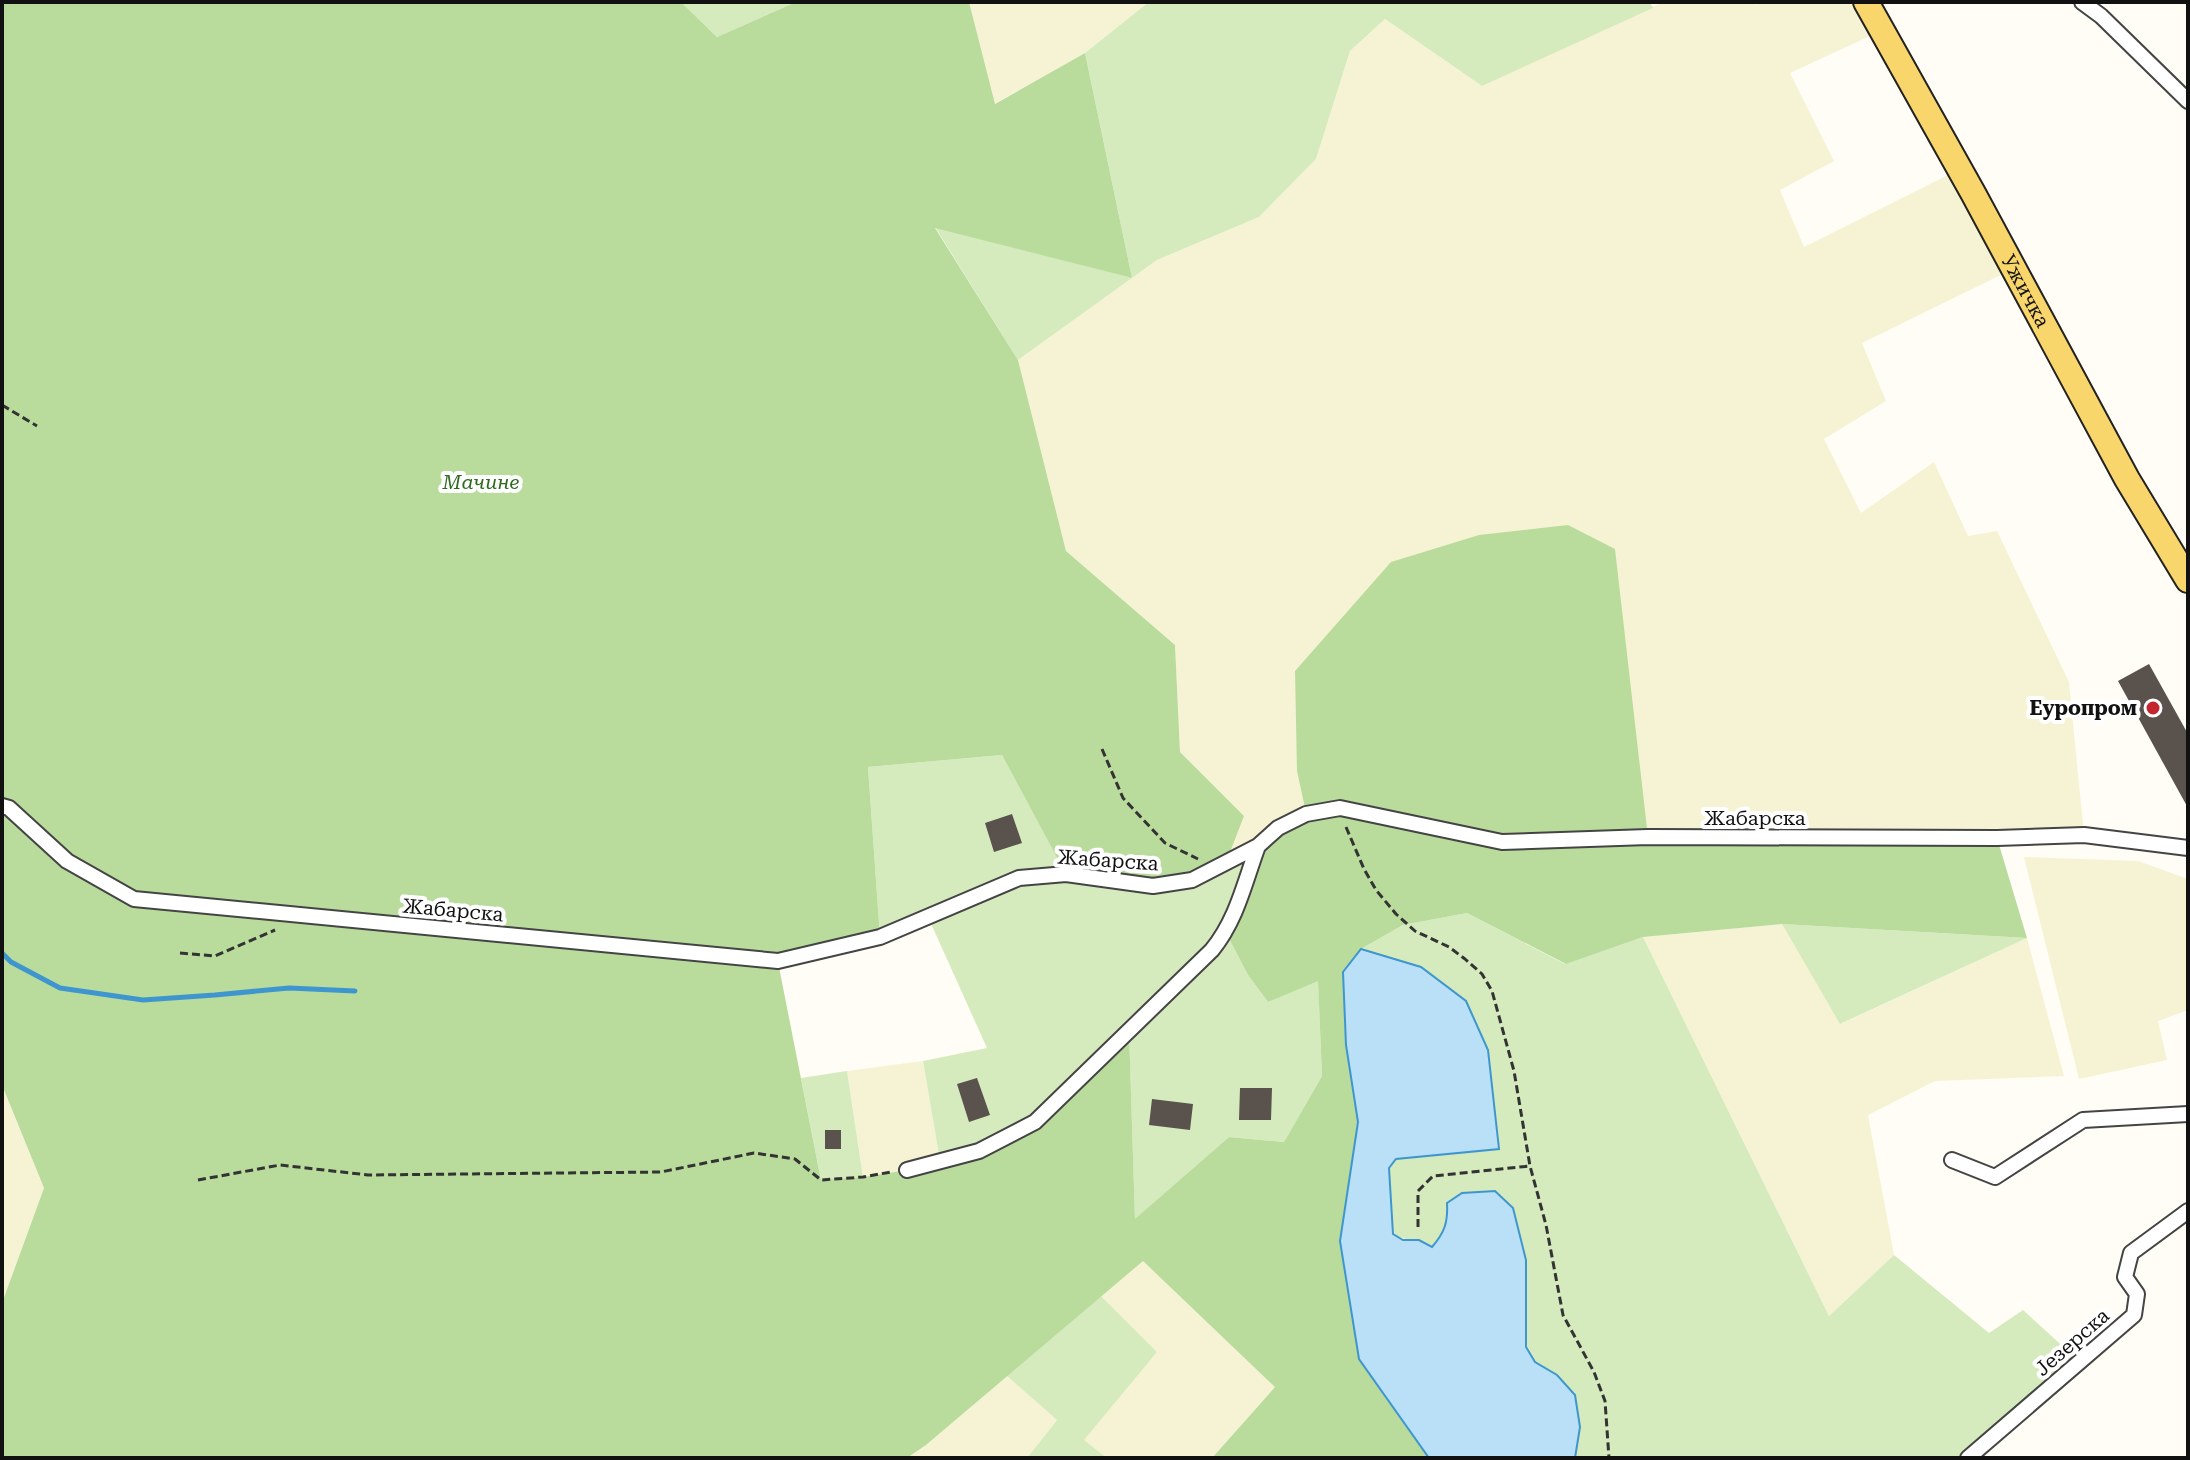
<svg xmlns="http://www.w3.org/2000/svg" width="2190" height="1460" viewBox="0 0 2190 1460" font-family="'Roboto Serif',serif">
  <rect width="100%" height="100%" fill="#fffdf5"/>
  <path fill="#f6f3d4" d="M969 2H1149V3L1085 53 994 104Z
    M1663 2H1753L1755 5 1760 2H1866L1883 30 1790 73 1834 161 1780 190 1804 247 1960 169 2013 269 1862 343 1886 401 1824 439 1861 513 1934 462 1968 536 1997 531 2069 682 2084 835 1648 837 1297 771 1306 814 1225 865 1243 816 1180 752 1175 645 1066 551 1018 360 1157 260 1259 217 1316 159 1350 51 1385 19 1482 86Z
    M2024 857 2138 861 2188 879V1010L2158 1021 2167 1060 2079 1079Z
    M1782 924 1841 1024 2027 938 2064 1076 1935 1081 1868 1115 1894 1255 1829 1316 1643 937Z
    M923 1061 940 1161 907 1170 863 1177 847 1071Z
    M2 1085 44 1188 2 1303Z
    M1143 1260 1275 1387 1212 1458H1107L1083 1440 1157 1352 1101 1296Z
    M1007 1376 1057 1420 1027 1458H907L926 1445Z"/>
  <path fill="#d5ebbd" d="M681 2H796L717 37Z
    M1149 2H1650L1653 8 1482 86 1385 19 1350 51 1316 159 1259 217 1157 260 1018 360 935 227 1132 278 1085 53Z
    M1002 755 1067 874 1153 886 1258 846 1226 933 1248 975 1268 1002 1318 980 1322 1076 1284 1142 1229 1137 1135 1220 1129 1031 1035 1122 940 1161 923 1061 987 1048 928 917 880 937 868 767Z
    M1467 913 1565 964 1643 937 1829 1316 1894 1255 1989 1333 2023 1310 2080 1362 1968 1458H1575L1580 1427 1557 1375 1535 1362 1526 1347V1260L1448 1221 1442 1235 1432 1247C1417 1238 1407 1242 1393 1234L1389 1168 1396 1159 1499 1149 1488 1050 1421 967 1361 949 1403 925Z
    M1782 924 2027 938 1840 1024Z
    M847 1071 863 1177 821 1180 801 1078Z
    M1101 1296 1157 1352 1084 1440 1107 1458H1027L1057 1420 1007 1376Z"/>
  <path fill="#b9dc9c" d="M2 2H681L717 37 796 2H969L995 104 1085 53 1132 278 935 228 1018 360 1066 551 1175 645 1180 752 1244 816 1225 865 1153 886 1066 874 1002 755 868 767 880 937 778 962 821 1180 863 1177 907 1170 979 1151 1035 1122 1129 1030 1135 1219 1229 1137 1284 1142 1322 1076 1318 981 1268 1002 1248 975 1226 933 1258 846 1306 813 1297 771 1295 671 1391 562 1479 535 1568 525 1615 549 1648 837 1997 838 2027 938 1782 924 1643 937 1566 964 1467 913 1403 925 1361 949 1346 1045 1358 1122 1340 1241 1359 1359 1429 1458H1212L1275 1387 1143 1261 926 1445 907 1458H2V1303L44 1188 2 1085Z"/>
  <path fill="#b9e0f7" stroke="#3f96cf" stroke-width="2" d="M1361 949 1421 967 1466 1001 1488 1050 1499 1149 1396 1159 1389 1168 1393 1234 1403 1240H1419L1432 1247C1445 1232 1448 1222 1447 1203L1462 1193 1495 1191 1513 1208 1526 1260V1347L1535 1362 1557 1375 1575 1395 1580 1427 1575 1458H1429L1359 1359 1340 1241 1358 1122 1346 1045 1343 972Z"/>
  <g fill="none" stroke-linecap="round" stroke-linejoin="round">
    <path stroke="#3f96cf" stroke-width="5" d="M2 953 11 962 60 988 143 1000 215 995 289 988 355 991"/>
  </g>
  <path fill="#5a524d" d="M2149 664 2188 734V808L2118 681Z
    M1012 814 1022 843 994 852 985 823Z
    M977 1078 990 1115 969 1122 957 1084Z
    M1240 1088H1272L1271 1120H1239Z
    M1152 1099 1193 1104 1190 1130 1149 1125Z
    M825 1130H841V1149H825Z"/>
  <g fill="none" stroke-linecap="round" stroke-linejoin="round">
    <g stroke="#444" stroke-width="18">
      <path id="street" d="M2082 2 2101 16 2188 101
        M2 806 9 808 67 861 134 899 778 961 880 937 1019 878 1066 874 1153 886 1192 880 1258 846 1278 828 1306 814 1340 808 1502 842 1648 837 1997 838 2084 835 2188 848
        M1952 1160 1995 1177 2083 1120 2188 1114
        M907 1170 979 1151 1035 1122 1212 950C1237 919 1244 884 1258 846
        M1968 1458 2134 1315 2137 1294 2125 1277 2131 1253 2188 1211"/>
    </g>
    <g stroke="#222" stroke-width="28">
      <g id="primary">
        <path id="s1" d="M1866 2 1973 193 2127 479 2188 580"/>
      </g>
    </g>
    <path stroke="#333" stroke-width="3" stroke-dasharray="8 4" stroke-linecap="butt" d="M2 405 37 426
      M1102 749 1123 798 1165 843 1198 859
      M1346 827 1364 869 1376 890 1396 914 1415 931 1449 947 1465 959 1482 974 1492 991 1514 1071 1530 1166 1546 1225 1563 1315 1594 1372 1605 1401 1609 1458
      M180 953 215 956 275 930
      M198 1180 280 1165 368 1175 661 1172 754 1153 795 1159 821 1180 863 1177 891 1172
      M1418 1227V1191L1433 1176 1530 1166"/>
    <use href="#street" stroke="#fff" stroke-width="14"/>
    <use href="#primary" stroke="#f9d66b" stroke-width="24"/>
  </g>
  <circle fill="#c4262e" stroke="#fff" stroke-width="3" cx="2153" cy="708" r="8"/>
  <g text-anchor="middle" stroke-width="8" stroke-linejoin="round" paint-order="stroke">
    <g font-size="20" fill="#111" stroke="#fff">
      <text dy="7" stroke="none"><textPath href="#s1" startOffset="330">Ужичка</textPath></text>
      <text x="1755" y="825">Жабарска</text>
      <text transform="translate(1108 860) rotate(4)" y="7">Жабарска</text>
      <text transform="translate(453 910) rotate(5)" y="7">Жабарска</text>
      <text transform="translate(2072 1342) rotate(-41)" y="7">Језерска</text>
    </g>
    <g font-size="20" font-style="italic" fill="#2f6b1f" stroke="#fff">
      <text x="481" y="489">Мачине</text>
    </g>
    <g font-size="20" font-weight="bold" fill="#111" stroke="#fff" text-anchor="end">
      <text x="2137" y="715">Еуропром</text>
    </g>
  </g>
  <rect width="2190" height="1460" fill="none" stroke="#111111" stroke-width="8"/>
</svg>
